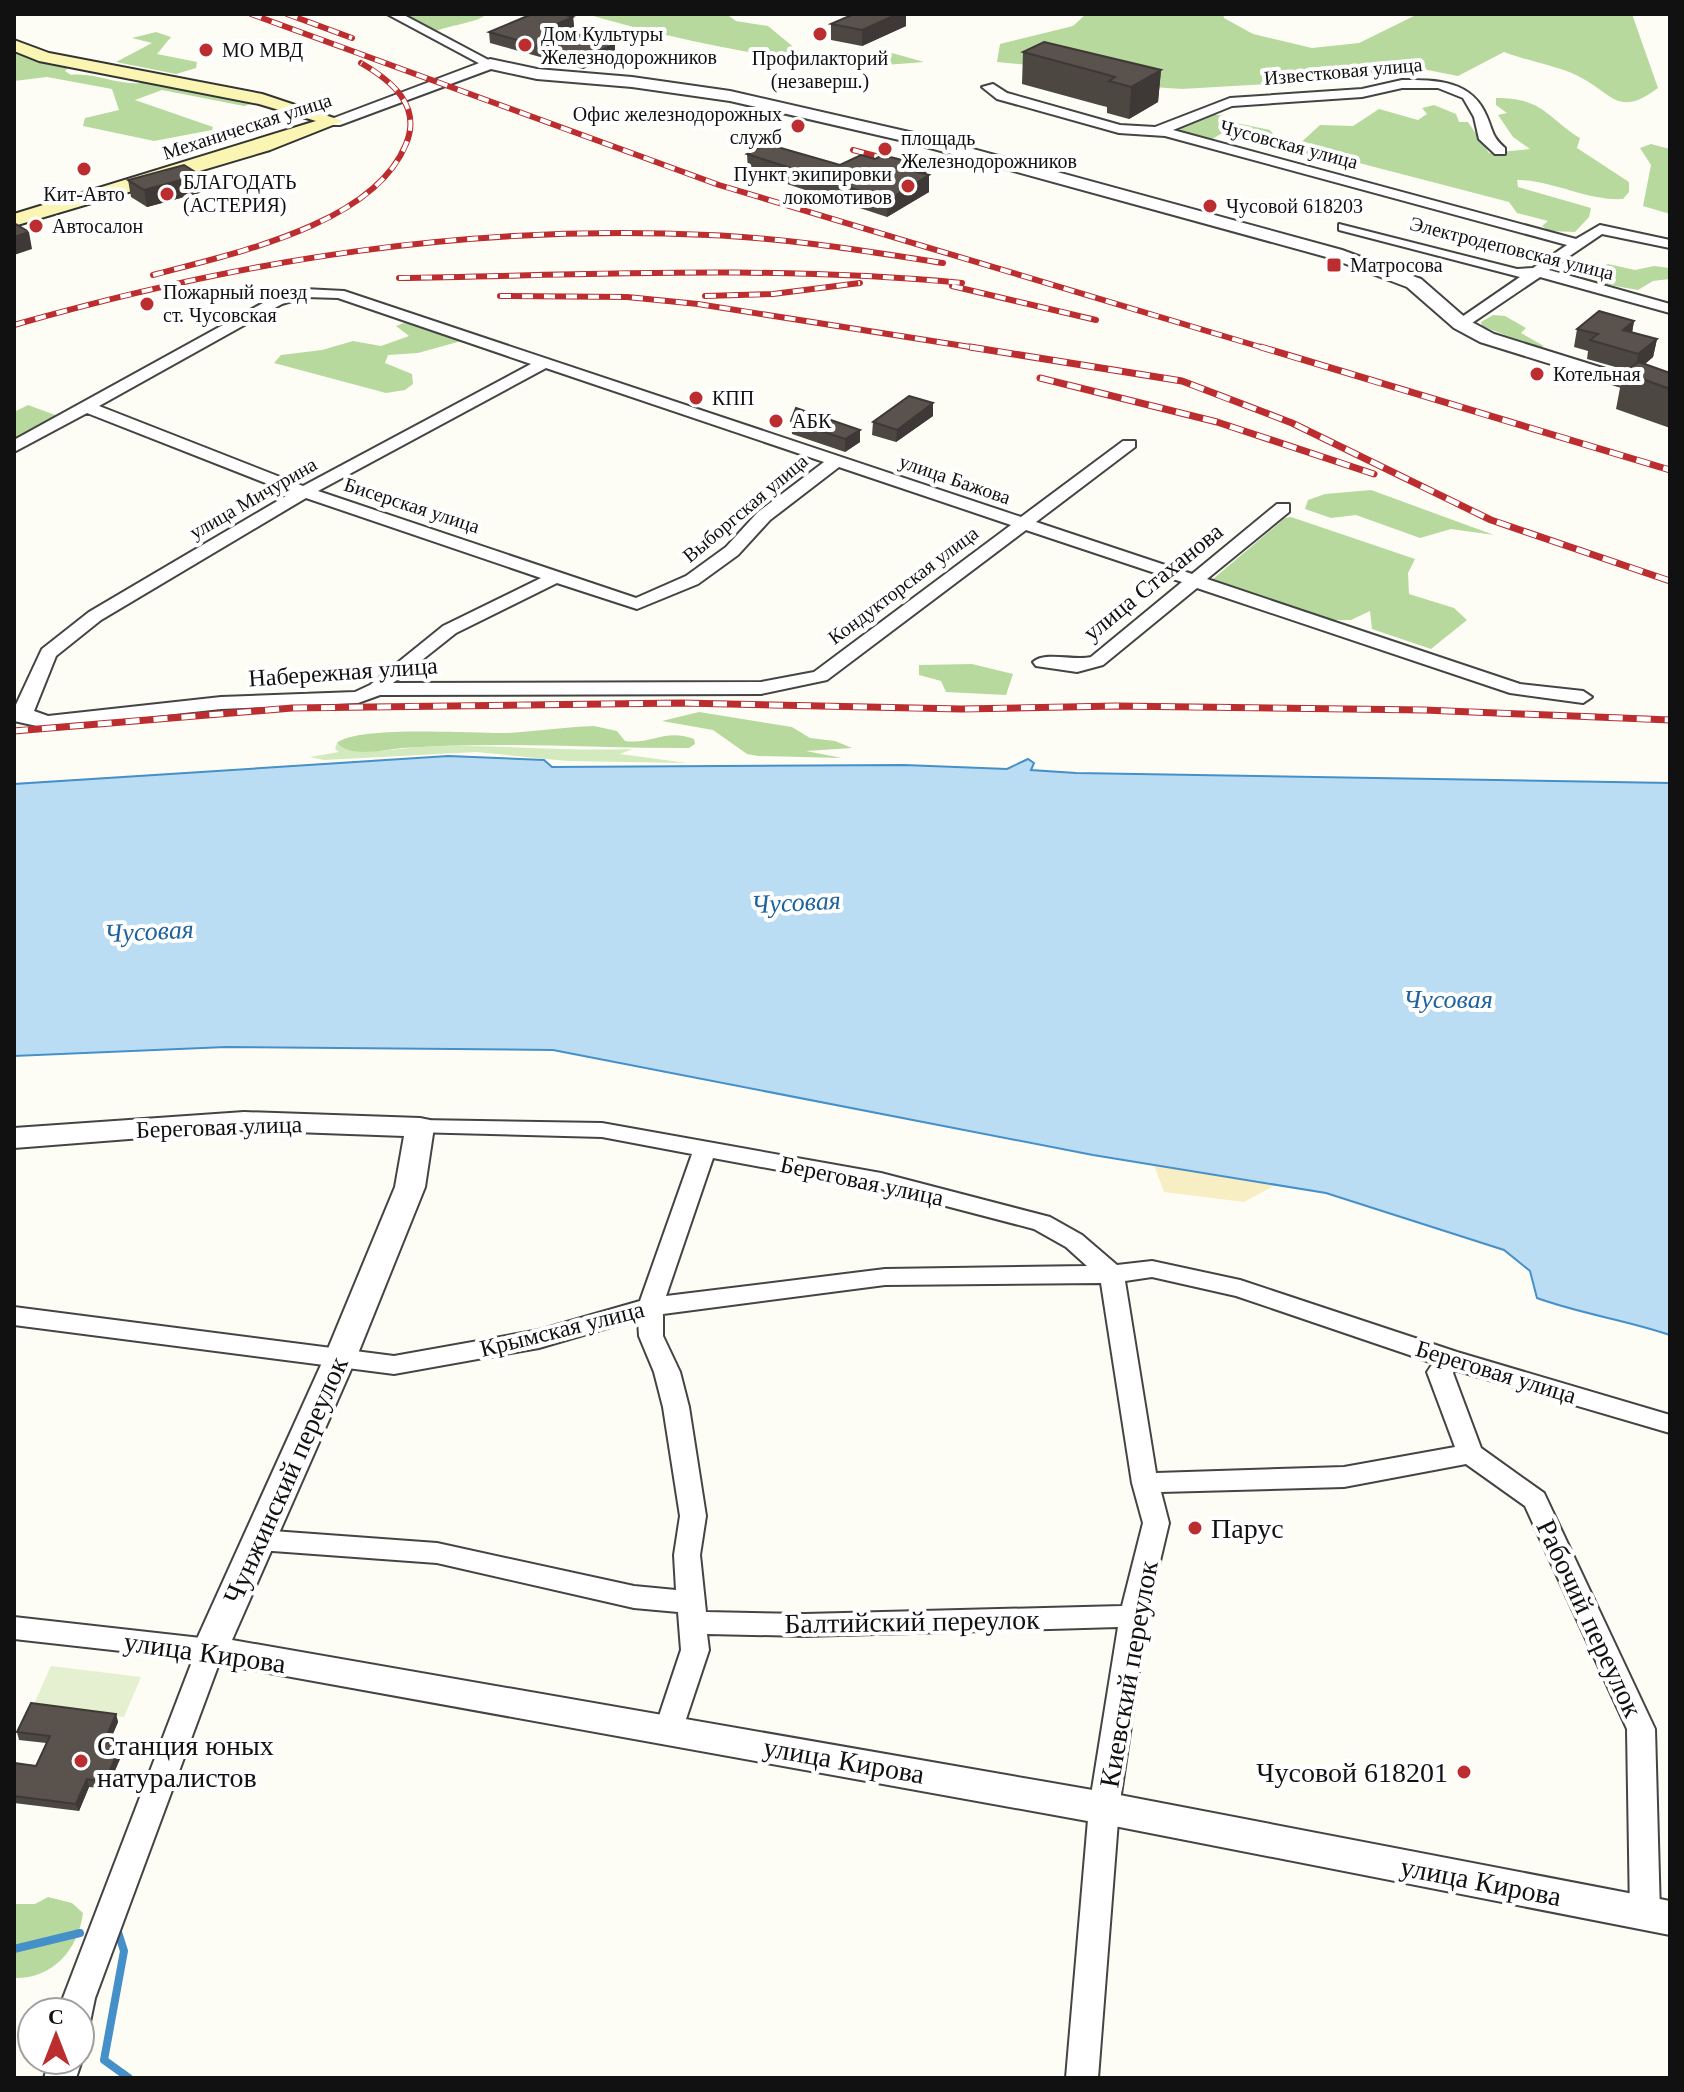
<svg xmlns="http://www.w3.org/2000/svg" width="1684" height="2092" viewBox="0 0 1684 2092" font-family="Georgia,serif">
  <rect width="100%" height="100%" fill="#fefdf5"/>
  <path fill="#d3e9be" d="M337 743C351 758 401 748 421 747 491 743 562 752 632 749L620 754 687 763 568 761 476 752 324 760 310 757 339 752 335 749Z"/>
  <path fill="#b7d99e" d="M401 14H487C477 23 449 25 434 32Z
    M586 14H726L736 21 768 26 802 54 825 64C743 53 666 37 586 14Z
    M1086 14H1223L1224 18 1253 34 1312 48 1359 43 1418 14H1632L1658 88C1617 119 1612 92 1576 75 1554 65 1527 61 1504 52L1458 76 1402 65 1356 79 1182 89 1138 86 1109 73 997 62 1000 44 1073 26Z
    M156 32 171 37 157 54 197 62 196 68 176 74 116 62 152 43 132 38Z
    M885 51 924 62 860 67 841 63 839 58Z
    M14 52 71 65 65 71 71 75C97 72 121 88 147 82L251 104 244 106 162 90 135 100 213 127 212 130 154 141 83 126 85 118 119 110 112 89 47 77 14 81Z
    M1496 98C1544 98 1546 117 1580 138L1577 148 1629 182V192L1623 199C1586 201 1553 180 1517 180L1518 187 1591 208 1589 217 1575 232 1549 231 1542 226 1548 221 1517 213 1509 202 1336 157 1320 159 1294 153 1296 147 1320 125 1353 126 1379 109 1418 120 1427 114 1422 108 1434 105 1456 114 1459 122H1468L1489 153 1530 149 1513 137 1498 115 1507 113 1496 105Z
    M1210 114 1225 116 1227 121 1270 130 1274 135 1261 141 1224 132 1209 141 1174 131Z
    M1651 144 1670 149V214L1643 206 1651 165 1640 148Z
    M1608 264 1635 270 1654 266 1670 268V279L1653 281 1638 290 1564 277 1562 269 1591 272Z
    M1493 315 1505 316 1526 328 1521 333 1544 346 1538 348 1482 326 1481 322Z
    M404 323 456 335 461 341 418 353 388 355 385 363 412 374 413 384 405 390 386 393 274 363 281 355 322 350 353 341 381 346 409 336 396 326Z
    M28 405 58 416 14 440V412Z
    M1371 490 1494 535 1451 529 1420 538 1356 515 1331 518 1305 509 1308 500 1325 494Z
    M1291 517 1415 559 1408 573 1409 594 1454 608 1467 620 1431 649 1372 629 1370 611 1351 620H1332L1215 583 1213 579 1285 518Z
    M972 664 1013 674 1006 695 946 692 941 681 919 675V665Z
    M699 712 792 727 810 738 835 741 852 748 806 751 842 758 758 756 747 754 713 730 662 721Z
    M594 726 617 731 625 741C652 745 664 728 694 739L695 744 689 748C594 748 497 741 402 748 384 750 350 758 337 743 358 725 474 734 508 733 537 731 565 727 594 726Z
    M48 1897 72 1903 83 1913C78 1950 53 1979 14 1978V1904H35Z"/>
  <path fill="#f8eec3" d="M1154 1165 1275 1185 1244 1202 1164 1192Z"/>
  <path fill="#e4f0d0" d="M51 1666 141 1677 124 1717 33 1706Z"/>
  <path fill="#bbddf4" stroke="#4590c8" stroke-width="2" d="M448 756 544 760 552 767 904 765 1007 769 1028 759 1034 763 1031 770 1076 773 1670 783V1335C1626 1320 1581 1314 1537 1298L1530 1271 1504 1250 1326 1193 1093 1155 553 1050 226 1047 14 1056V784Z"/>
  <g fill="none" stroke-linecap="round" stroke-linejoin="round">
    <path stroke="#4590c8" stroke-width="8" d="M118 1932 124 1951 104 2060 129 2078
      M14 1949 80 1933"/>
    <g stroke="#444" stroke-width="4">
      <path id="minor" d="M387 14H402L496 64 486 67Z
        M1402 80C1437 80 1472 80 1487 117 1493 131 1492 137 1505 148V154H1495L1479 139 1474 117 1463 98 1438 88H1402L1362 97 1232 106 1173 130 1576 239 1600 225 1670 240V248L1602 234 1549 270 1670 304V313L1540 277 1466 327H1456V321L1520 277 1339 230V224L1517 269 1533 268 1567 245 1165 136 1119 133 997 99 982 87 993 84 1007 93 1120 125 1155 127 1230 98 1362 89Z
        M304 289 344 291 1021 517 1123 441H1135V447L1036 522 1192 574 1277 504H1289V512L1207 579 1520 684 1583 691 1592 697 1583 703 1510 693 1197 588 1103 665 1077 672 1036 666 1033 662C1045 651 1074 661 1091 657L1182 582 1026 530 827 680 761 694 380 695 358 703 221 709 46 728 14 721V709L42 649 89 612 291 493 87 413 14 452V440L272 298ZM305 297 338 298 531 364 303 486 99 406 282 304ZM546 368 824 462 758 512 726 547 686 576 636 598 318 491ZM839 467 1011 525 814 672 761 682 393 683 456 633 557 583 637 609 698 584 738 555 770 520ZM306 498 541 578 443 626 370 685 355 692 221 697 48 716 34 711 56 656 101 620Z
        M420 1120 602 1123 881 1173 1050 1217 1082 1235 1117 1265 1152 1261 1240 1280 1457 1352 1670 1415V1433L1455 1370 1453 1373 1481 1448 1544 1493 1655 1729 1660 1914 1656 1923 1645 1927 1634 1923 1630 1914 1627 1729 1525 1506 1466 1464 1344 1487 1161 1492 1169 1523 1147 1616 1119 1808 1098 2078H1066L1089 1808 1118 1627 805 1636 707 1634 709 1650 683 1728 679 1736 669 1740 659 1736 655 1728 681 1650 678 1612 634 1608 437 1563 259 1550 250 1547 246 1540 250 1533 259 1530 437 1543 634 1586 676 1590 674 1555 680 1516 663 1407 654 1372 639 1336 638 1319 539 1348 394 1374 14 1325V1307L394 1356 539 1330 640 1301 692 1154 602 1137 412 1132 409 1127ZM713 1158 881 1189 1034 1229 1066 1247 1087 1266 885 1269 666 1296ZM1152 1277 1236 1296 1433 1363 1427 1372 1455 1447 1344 1467 1156 1473 1125 1281ZM1101 1283 1132 1483 1143 1523 1122 1606 805 1614 706 1612 700 1555 706 1516 689 1407 680 1372 663 1336V1314L885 1285Z
        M14 1617 210 1639 220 1642 224 1650 95 1998 90 2022 80 2026V2012H63V1998L193 1659 14 1639Z
        M80 2056 82 2060 76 2078H44L50 2060H80Z"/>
    </g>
    <g stroke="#444" stroke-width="4">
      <path id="tertiary" d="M490 59 537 69 632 77 730 91 918 134 1342 250 1421 279 1468 320 1494 334 1670 389V401L1480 342 1454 328 1407 287 1330 258 908 142 730 101 632 87 537 79 491 69 340 125H328L326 121Z
        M244 1112 420 1118 430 1120 434 1127 425 1187 357 1356 232 1640 1104 1792 1670 1901V1935L1104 1824 197 1660 192 1650 325 1356 395 1187 404 1136 244 1130 14 1148V1128Z"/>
    </g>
    <g stroke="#333" stroke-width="4">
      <path id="secondary" d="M14 40 49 53 262 94 343 121 270 150 14 226V214L316 121 259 104 39 61 14 51Z"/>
    </g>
    <use href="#minor" fill="#fff" fill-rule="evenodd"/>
    <use href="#tertiary" fill="#fff" fill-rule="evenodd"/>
    <use href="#secondary" fill="#fbf5b3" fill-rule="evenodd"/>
    <g stroke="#bc2d30" stroke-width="6">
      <path id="rail-far1" d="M251 14 719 185 1267 349
        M287 14 352 38
        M853 150 887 159
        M153 275C230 254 373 226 406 144 422 106 392 81 361 63
        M399 278C587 275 774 265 962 283
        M952 286 1096 320
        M500 296 627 297 698 304 983 349
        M705 296 773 294 860 283
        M14 325C246 259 466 224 708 235 787 238 865 251 943 263"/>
    </g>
    <g stroke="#bc2d30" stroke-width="7">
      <path id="rail" d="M970 347 1182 381 1292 423 1491 520 1670 581
        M1261 347 1670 470
        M1040 378 1217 422 1374 474
        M14 731 292 708 681 703 961 709 1116 706 1424 710 1670 720"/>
    </g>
    <use href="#rail-far1" stroke="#fff" stroke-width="4" stroke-dasharray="11" stroke-linecap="butt"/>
    <use href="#rail" stroke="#fff" stroke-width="5" stroke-dasharray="14" stroke-linecap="butt"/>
  </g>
  <path fill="#4d4742" d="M573 17 574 27 565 31 615 55 583 69 490 43 489 32Z
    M831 24 906 26 862 46 831 40Z
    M1023 52 1161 70 1158 102 1129 119 1107 113V107L1099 105 1022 84Z
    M747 154 926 175H929V192L887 217 748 171Z
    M128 180 203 192 147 207 131 197Z
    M1634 321 1632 332 1657 339 1653 357 1645 364 1670 373V428L1616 409 1623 372 1626 370 1587 359 1588 351 1574 347 1577 329Z
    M933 416 896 442 872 435 873 422Z
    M791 421 860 430V442L845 452 792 434Z
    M116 1714 118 1722 109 1743 123 1752 107 1789 89 1787 79 1811 14 1803V1763L36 1766 46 1743 19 1740 17 1732Z"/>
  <path fill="#3e3936" d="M898 14H906V26L862 46V30Z
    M573 17 574 27 550 37V27Z
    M615 44V55L583 69V59Z
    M1161 70 1158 102 1129 119 1131 87Z
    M927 166 926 177 929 175V192L887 217 888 200 917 172Z
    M200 175 203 192 147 207 144 190Z
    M29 232 32 249 14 255V237Z
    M1634 321 1631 339 1623 330Z
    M1657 339 1653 357 1635 372 1638 354Z
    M933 403V416L896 442 897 430Z
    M860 430V442L845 452V439Z
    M116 1714 118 1722 106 1750 104 1742Z
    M121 1744 123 1752 107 1789 105 1782Z
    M87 1779 89 1787 79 1811 76 1804Z"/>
  <path fill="#59524d" stroke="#3e3936" stroke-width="2" d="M532 14H563L573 17 550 27 615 44 583 59 489 32Z
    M854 14 861 15 898 14 862 30 831 24Z
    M1044 42 1161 70 1131 87 1109 81 1115 77 1101 73 1023 52Z
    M767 144 840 165 861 155 875 159 882 155 927 166 917 172 929 175 888 200 747 154Z
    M184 165 200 175 144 190 128 180Z
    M14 223 29 232 14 237Z
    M1599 311 1634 321 1623 330 1657 339 1638 354 1590 340 1598 334 1577 329Z
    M1639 362 1670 373V389L1623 372Z
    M909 396 933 403 897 430 873 422Z
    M796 408 860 430 845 439 791 421Z
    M31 1703 116 1714 104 1742 121 1744 105 1782 87 1779 76 1804 14 1796V1763L36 1766 50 1736 17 1732Z"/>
  <g fill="#bc2d30" stroke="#fff" stroke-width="3">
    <circle cx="820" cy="34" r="8"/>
    <circle cx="525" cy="45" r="8"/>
    <circle cx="206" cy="50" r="8"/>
    <circle cx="798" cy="126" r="8"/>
    <circle cx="885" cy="149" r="8"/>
    <circle cx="84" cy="169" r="8"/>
    <circle cx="908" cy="186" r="8"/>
    <circle cx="167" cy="194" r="8"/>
    <circle cx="1210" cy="206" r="8"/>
    <circle cx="36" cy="226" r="8"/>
    <rect x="1326" y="257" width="16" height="16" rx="4"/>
    <circle cx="147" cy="304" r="8"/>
    <circle cx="1537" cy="374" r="8"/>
    <circle cx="696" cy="398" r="8"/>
    <circle cx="776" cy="421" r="8"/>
    <circle cx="1195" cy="1528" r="8"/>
    <circle cx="81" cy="1761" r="8"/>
    <circle cx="1464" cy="1772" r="8"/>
  </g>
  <g text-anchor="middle" stroke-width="8" stroke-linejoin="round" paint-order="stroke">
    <g font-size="20" fill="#111" stroke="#fff" text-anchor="start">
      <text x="541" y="41">Дом Культуры<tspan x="541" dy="23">Железнодорожников</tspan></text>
      <text x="222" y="57">МО МВД</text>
      <text x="820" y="65" text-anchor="middle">Профилакторий<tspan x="820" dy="23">(незаверш.)</tspan></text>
      <text x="782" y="121" text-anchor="end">Офис железнодорожных<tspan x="782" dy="23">служб</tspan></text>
      <text x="901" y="145">площадь<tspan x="901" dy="23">Железнодорожников</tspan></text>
      <text x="892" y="181" text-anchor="end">Пункт экипировки<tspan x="892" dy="23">локомотивов</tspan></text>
      <text x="183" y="189">БЛАГОДАТЬ<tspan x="183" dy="23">(АСТЕРИЯ)</tspan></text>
      <text x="84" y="201" text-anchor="middle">Кит-Авто</text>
      <text x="1226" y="213">Чусовой 618203</text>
      <text x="52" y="233">Автосалон</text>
      <text x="1350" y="272">Матросова</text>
      <text x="163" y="299">Пожарный поезд<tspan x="163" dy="23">ст. Чусовская</tspan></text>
      <text x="1553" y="381">Котельная</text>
      <text x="712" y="405">КПП</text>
      <text x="792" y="428">АБК</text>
    </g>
    <g font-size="20" fill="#111" stroke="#fff">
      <text transform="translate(1343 71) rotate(-5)" y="7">Известковая улица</text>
      <text transform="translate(247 126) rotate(-18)" y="7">Механическая улица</text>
      <text transform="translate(1289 144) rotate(15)" y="7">Чусовская улица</text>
      <text transform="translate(1512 248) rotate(14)" y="7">Электродеповская улица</text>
      <text transform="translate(955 479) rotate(19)" y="7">улица Бажова</text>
      <text transform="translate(253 498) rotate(-30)" y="7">улица Мичурина</text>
      <text transform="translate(412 505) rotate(18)" y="7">Бисерская улица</text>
      <text transform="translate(745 508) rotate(-40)" y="7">Выборгская улица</text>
      <text transform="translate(903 585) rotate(-37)" y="7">Кондукторская улица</text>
    </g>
    <g font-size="24" fill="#111" stroke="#fff">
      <text transform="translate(1153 582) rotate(-39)" y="8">улица Стаханова</text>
      <text transform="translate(343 672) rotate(-4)" y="8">Набережная улица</text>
      <text transform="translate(219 1127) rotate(-2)" y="8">Береговая улица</text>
      <text transform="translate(862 1181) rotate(12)" y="8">Береговая улица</text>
      <text transform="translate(562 1329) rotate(-14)" y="8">Крымская улица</text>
      <text transform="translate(1496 1372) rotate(17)" y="8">Береговая улица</text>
    </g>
    <g font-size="26" font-style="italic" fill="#1e629e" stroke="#fff">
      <text transform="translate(796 902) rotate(-3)" y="9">Чусовая</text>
      <text transform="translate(149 931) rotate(-3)" y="9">Чусовая</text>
      <text x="1448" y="1008">Чусовая</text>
    </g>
    <g font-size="28" fill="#111" stroke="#fff">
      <text transform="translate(285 1480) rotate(-66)" y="10">Чунжинский переулок</text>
      <text transform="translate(1590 1618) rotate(65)" y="10">Рабочий переулок</text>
      <text transform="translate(912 1621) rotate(-1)" y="10">Балтийский переулок</text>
      <text transform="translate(205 1652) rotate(8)" y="10">улица Кирова</text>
      <text transform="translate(1128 1674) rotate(-80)" y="10">Киевский переулок</text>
      <text transform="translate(844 1760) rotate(10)" y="10">улица Кирова</text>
      <text transform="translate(1481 1881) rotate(11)" y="10">улица Кирова</text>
    </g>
    <g font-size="28" fill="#111" stroke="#fff" text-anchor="start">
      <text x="1211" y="1538">Парус</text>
      <text x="97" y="1755">Станция юных<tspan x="97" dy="32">натуралистов</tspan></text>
      <text x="1448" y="1782" text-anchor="end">Чусовой 618201</text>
    </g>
  </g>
  <rect width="1684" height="2092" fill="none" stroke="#111111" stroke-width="32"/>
  <g transform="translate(56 2036)"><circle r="38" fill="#ffffff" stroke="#a0a0a0" stroke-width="2"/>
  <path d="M0-6L14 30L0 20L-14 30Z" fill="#bc2d30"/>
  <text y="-12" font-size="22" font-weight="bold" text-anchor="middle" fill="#111111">С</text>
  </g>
</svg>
